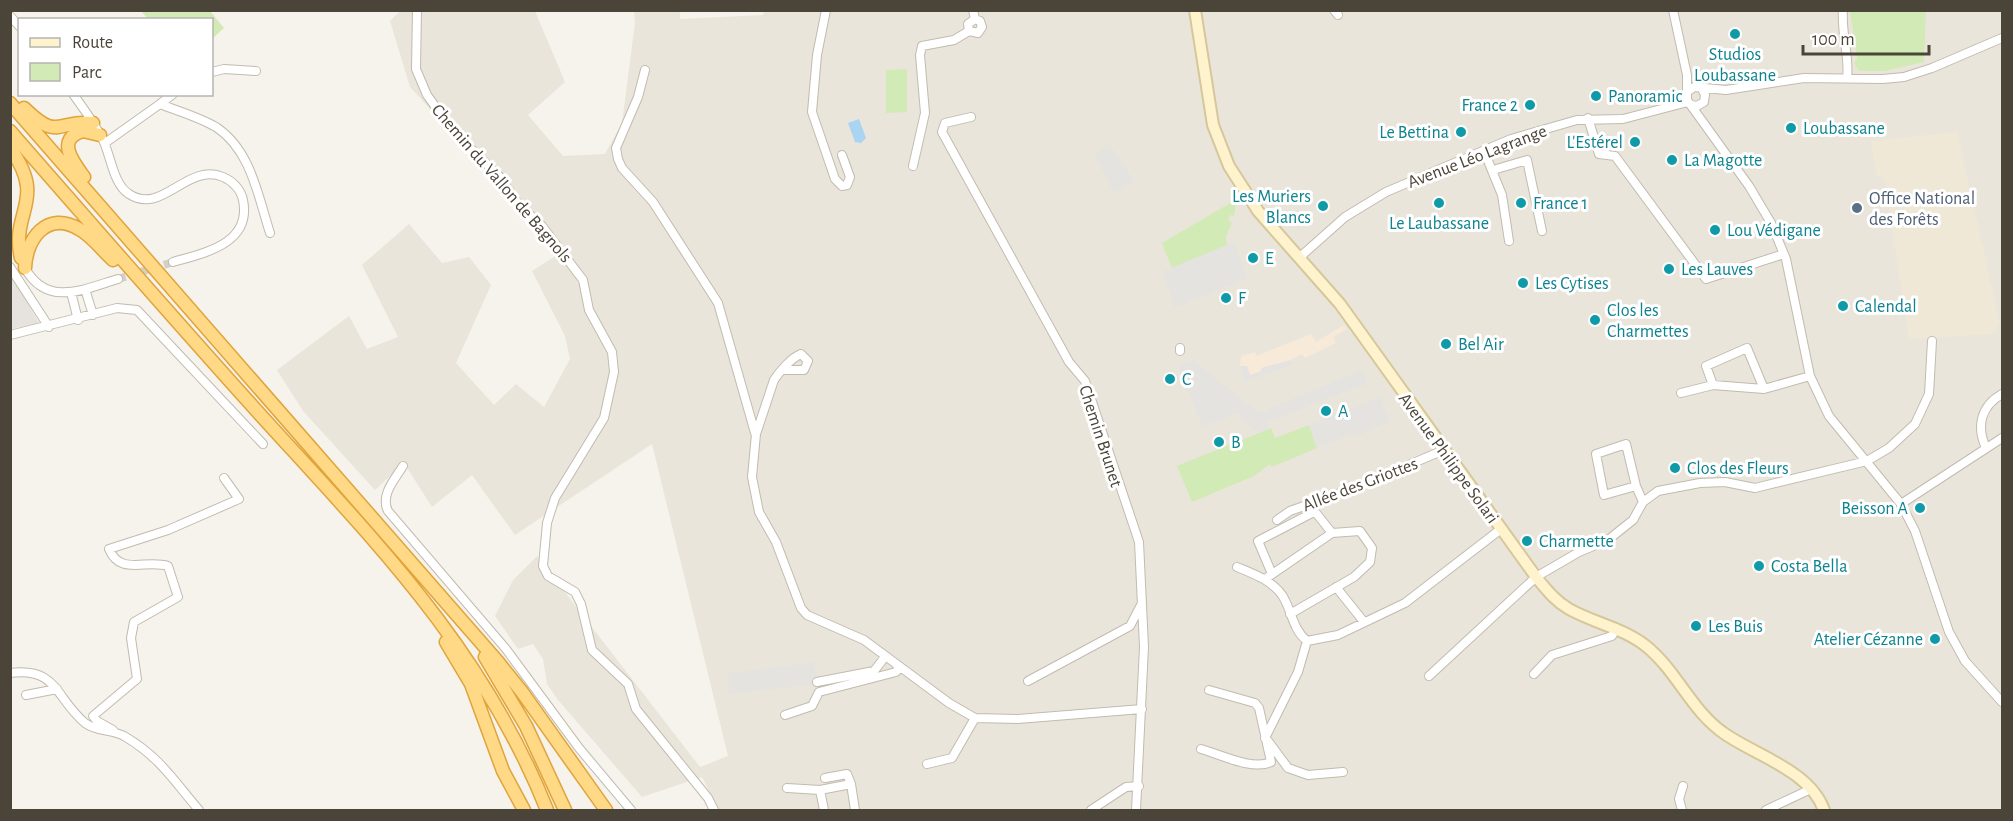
<svg xmlns="http://www.w3.org/2000/svg" width="2013" height="821" viewBox="0 0 2013 821" font-family="'Alegreya Sans',sans-serif">
  <rect width="100%" height="100%" fill="#f6f3ec"/>
  <path fill="#eae5da" d="M764 10 2002 11V810H719L702 777 642 797 558 700 547 684 543 659 533 644 518 649 495 616 513 580 537 556 700 767 728 756 652 444 515 535 472 475 432 507 404 463 375 490 303 411 277 370 349 316 367 349 398 337 362 265 409 224 442 263 469 257 491 285 456 363 494 405 516 384 544 407 570 359 565 336 532 271 562 252 508 185 459 141 410 87 390 21 400 11H535L565 82 528 115 563 156 605 154 622 123 635 23 634 11H680V19L763 15Z"/>
  <path fill="#f7ead8" d="M1344 325 1347 329 1333 337 1336 343 1305 358 1302 354 1291 360 1292 364 1244 383 1240 366 1241 356 1255 352 1256 356 1311 334 1316 342Z"/>
  <path fill="#e6e2dd" d="M10 275H11L39 323 11 329Z"/>
  <path fill="#efe8d6" d="M1957 132 2000 324 1992 334 1909 339 1884 177 1876 175 1871 141Z"/>
  <path fill="#d2eab5" d="M141 11H210L224 28 212 39V20L148 19Z
    M1850 11H1926L1924 62 1885 71H1859L1854 63 1857 58Z
    M907 69V112L886 113V70Z
    M1237 199 1234 216 1230 215 1228 221 1232 223 1226 236 1227 246 1172 268 1162 243Z
    M1309 425 1317 448 1272 467 1270 464 1254 476 1192 502 1177 466 1271 428 1275 438Z"/>
  <path fill="#e5e3e0" d="M1110 145 1134 181 1114 193 1095 155Z
    M1234 242 1247 278 1175 308 1162 272Z
    M1193 360 1259 413 1361 370 1368 383 1266 423 1269 428 1260 433 1250 427 1238 413 1203 427 1178 365Z
    M1291 360 1293 364 1244 383 1240 366H1247L1250 375 1261 371V368Z
    M1380 397 1390 421 1357 436 1355 433 1317 448 1309 425Z
    M814 662 818 684 729 694 728 673Z"/>
  <path fill="#a9d4f2" d="M859 119 866 138 861 143 855 142 848 123Z"/>
  <g fill="none" stroke-linecap="round" stroke-linejoin="round">
    <path stroke="#d4d0c8" stroke-width="8" stroke-dasharray="8 4" stroke-linecap="butt" d="M118 279 173 262"/>
    <g stroke="#c2bbae" stroke-width="10">
      <path id="minor" d="M417 10 416 69 427 95 453 131 499 176 519 205 542 226 583 280 589 310 612 352 614 372 604 418 555 498 547 523 543 566 548 576 575 592 581 604 592 650 628 684 636 709 708 798 714 810
        M826 10 817 55 812 112 835 179 842 186 847 185 850 177 842 155
        M973 10 975 19 980 21 982 27 978 33 969 31 968 24 975 19
        M1334 10 1338 15
        M1673 10 1687 75V100L1749 186 1771 223 1786 259 1810 376 1829 416 1901 504 1915 531 1949 632 1965 661 2002 702
        M1843 10C1841 34 1850 58 1847 78
        M10 16 20 27
        M645 70 638 97 616 148 618 159 622 168 653 202 718 303 755 433
        M212 72 224 69 256 71
        M1687 92 1694 87 1726 90 1804 78 1883 79 1904 77 1932 68 2002 38
        M73 94C84 109 95 124 103 140 111 156 113 184 129 194 162 216 187 162 223 177 233 181 241 190 243 200 252 244 204 253 173 262
        M160 104 173 94
        M1691 105 1697 106 1704 102 1705 95 1702 89
        M971 117 945 123 942 132 1069 362 1085 381 1139 542 1144 647 1136 810
        M1588 118 1599 154 1615 156 1706 279 1784 254
        M105 143 160 104C178 111 199 117 216 127 251 150 258 196 270 233
        M1484 151 1502 195 1509 241
        M913 166 925 113 920 55 922 46 954 40 969 31
        M1493 170 1527 160 1542 231
        M1300 257 1345 217 1386 192 1511 139 1577 120 1623 119 1688 102
        M10 267 49 327
        M25 268C47 308 84 289 118 279
        M85 289 93 315
        M71 292 78 320
        M10 335 117 308 137 310 263 444
        M1180 351V348
        M783 370H804L808 361 801 354C791 358 780 371 774 380L756 434 752 477 759 512 776 542 801 608 807 615 864 640 949 703 975 718 1018 719 1142 709
        M1764 389 1713 385 1706 366 1747 348 1764 389 1810 376
        M1681 393 1713 385
        M1986 448C1976 426 1981 406 2002 394
        M403 466C395 479 380 495 388 511L506 649 579 748 631 810
        M1636 486 1604 495 1596 454 1626 444 1636 486 1643 502
        M1901 504 2002 438
        M1277 520 1290 511 1354 488 1444 450
        M1237 567C1254 574 1271 580 1282 595 1292 610 1292 629 1307 641L1298 672 1265 738
        M1272 574 1258 541 1312 513H1316L1332 533
        M1265 579 1332 533 1360 531 1372 548 1370 562 1354 577 1290 614
        M1336 587 1364 622
        M1307 641 1338 635 1405 603 1501 529
        M10 673C58 667 55 698 85 723 97 732 111 729 124 736 160 757 173 780 199 810
        M1534 674 1552 655 1612 636 1616 628
        M1429 676 1536 577 1579 552 1608 540 1633 520 1643 502 1658 491 1700 483 1725 482 1755 488 1867 461 1889 448 1915 424 1929 394 1932 341
        M1028 681 1130 626 1141 605
        M817 682 874 671 885 657
        M26 695 57 689
        M785 715 812 706 819 692 896 672 899 666
        M113 730 97 721 93 716 137 679 131 638 134 622 178 597 168 566C146 559 120 576 109 549L168 530 239 499 224 478
        M1268 741 1288 768 1308 775 1343 772
        M1201 749C1219 754 1253 771 1271 762L1259 708 1255 703 1209 690
        M927 764 952 758 975 718
        M825 778 847 774 851 784
        M787 788 820 790 824 810
        M820 790 851 784 855 810
        M1091 810 1126 787 1139 786
        M1682 810 1679 799 1683 786
        M1766 810 1811 789"/>
    </g>
    <g stroke="#d6c79b" stroke-width="14">
      <path id="secondary" d="M1195 10 1213 125 1229 166 1258 211 1340 304 1536 577C1546 589 1555 601 1569 609 1594 623 1623 628 1646 646 1678 672 1691 711 1725 734 1757 756 1810 771 1824 810"/>
    </g>
    <g stroke="#e0a43c" stroke-width="15">
      <path id="trunk" d="M10 103 498 662 522 692 606 810
        M24 108C59 142 55 120 93 123
        M10 131C92 225 173 318 256 410 372 538 482 647 547 810
        M10 148C48 201 10 211 21 258
        M84 177C73 162 55 139 83 131L100 135
        M25 268C26 239 47 210 79 229 92 236 102 250 113 260
        M446 642 471 684 503 771 524 810
        M485 657 526 726 565 810"/>
    </g>
    <use href="#minor" stroke="#fff" stroke-width="8"/>
    <use href="#secondary" stroke="#fff3cd" stroke-width="10"/>
    <use href="#trunk" stroke="#ffd985" stroke-width="12"/>
  </g>
  <g fill="#0f9aa8" stroke="#fff" stroke-width="2">
    <circle cx="1735" cy="34" r="6"/>
    <circle cx="1596" cy="96" r="6"/>
    <circle cx="1530" cy="105" r="6"/>
    <circle cx="1791" cy="128" r="6"/>
    <circle cx="1461" cy="132" r="6"/>
    <circle cx="1635" cy="142" r="6"/>
    <circle cx="1672" cy="160" r="6"/>
    <circle cx="1439" cy="203" r="6"/>
    <circle cx="1521" cy="203" r="6"/>
    <circle cx="1323" cy="206" r="6"/>
    <circle cx="1715" cy="230" r="6"/>
    <circle cx="1253" cy="258" r="6"/>
    <circle cx="1669" cy="269" r="6"/>
    <circle cx="1523" cy="283" r="6"/>
    <circle cx="1226" cy="298" r="6"/>
    <circle cx="1843" cy="306" r="6"/>
    <circle cx="1595" cy="320" r="6"/>
    <circle cx="1446" cy="344" r="6"/>
    <circle cx="1170" cy="379" r="6"/>
    <circle cx="1326" cy="411" r="6"/>
    <circle cx="1219" cy="442" r="6"/>
    <circle cx="1675" cy="468" r="6"/>
    <circle cx="1920" cy="508" r="6"/>
    <circle cx="1527" cy="541" r="6"/>
    <circle cx="1759" cy="566" r="6"/>
    <circle cx="1696" cy="626" r="6"/>
    <circle cx="1935" cy="639" r="6"/>
  </g>
  <circle fill="#5c6f8a" stroke="#fff" stroke-width="2" cx="1857" cy="208" r="6"/>
  <g text-anchor="middle" stroke-width="6" stroke-linejoin="round" paint-order="stroke">
    <g font-size="18" fill="#0d838f" stroke="#fff" text-anchor="start">
      <text x="1735" y="60" text-anchor="middle">Studios<tspan x="1735" dy="21">Loubassane</tspan></text>
      <text x="1608" y="102">Panoramic</text>
      <text x="1518" y="111" text-anchor="end">France 2</text>
      <text x="1803" y="134">Loubassane</text>
      <text x="1449" y="138" text-anchor="end">Le Bettina</text>
      <text x="1623" y="148" text-anchor="end">L'Estérel</text>
      <text x="1684" y="166">La Magotte</text>
      <text x="1311" y="202" text-anchor="end">Les Muriers<tspan x="1311" dy="21">Blancs</tspan></text>
      <text x="1533" y="209">France 1</text>
      <text x="1439" y="229" text-anchor="middle">Le Laubassane</text>
      <text x="1727" y="236">Lou Védigane</text>
      <text x="1265" y="264">E</text>
      <text x="1681" y="275">Les Lauves</text>
      <text x="1535" y="289">Les Cytises</text>
      <text x="1238" y="304">F</text>
      <text x="1855" y="312">Calendal</text>
      <text x="1607" y="316">Clos les<tspan x="1607" dy="21">Charmettes</tspan></text>
      <text x="1458" y="350">Bel Air</text>
      <text x="1182" y="385">C</text>
      <text x="1338" y="417">A</text>
      <text x="1231" y="448">B</text>
      <text x="1687" y="474">Clos des Fleurs</text>
      <text x="1908" y="514" text-anchor="end">Beisson A</text>
      <text x="1539" y="547">Charmette</text>
      <text x="1771" y="572">Costa Bella</text>
      <text x="1708" y="632">Les Buis</text>
      <text x="1923" y="645" text-anchor="end">Atelier Cézanne</text>
    </g>
    <g font-size="18" fill="#4b4439" stroke="#fff">
      <text transform="translate(1477 156) rotate(-21)" y="6">Avenue Léo Lagrange</text>
      <text transform="translate(502 183) rotate(49)" y="6">Chemin du Vallon de Bagnols</text>
      <text transform="translate(1101 436) rotate(72)" y="6">Chemin Brunet</text>
      <text transform="translate(1449 458) rotate(54)" y="6">Avenue Philippe Solari</text>
      <text transform="translate(1360 484) rotate(-21)" y="6">Allée des Griottes</text>
    </g>
    <g font-size="18" fill="#4e5e75" stroke="#fff" text-anchor="start">
      <text x="1869" y="204">Office National<tspan x="1869" dy="21">des Forêts</tspan></text>
    </g>
  </g>
  <rect width="2013" height="821" fill="none" stroke="#4b4439" stroke-width="24"/>
  <rect x="18" y="18" width="195" height="78" fill="#ffffff" stroke="#b7b4b0" stroke-width="1.5"/>
  <rect x="30" y="38" width="30" height="9" fill="#fff3cd" stroke="#b7b4b0" stroke-width="1.5"/>
  <text x="72" y="48" font-size="18" fill="#4b4439">Route</text>
  <rect x="30" y="63" width="30" height="18" fill="#d2eab5" stroke="#b7b4b0" stroke-width="1.5"/>
  <text x="72" y="78" font-size="18" fill="#4b4439">Parc</text>
  <path d="M1803 45v9h126v-9" fill="none" stroke="#4b4439" stroke-width="3"/>
  <text x="1812" y="45" font-size="18" fill="#4b4439" stroke="#ffffff" stroke-width="4.5" paint-order="stroke">100 m</text>
</svg>
